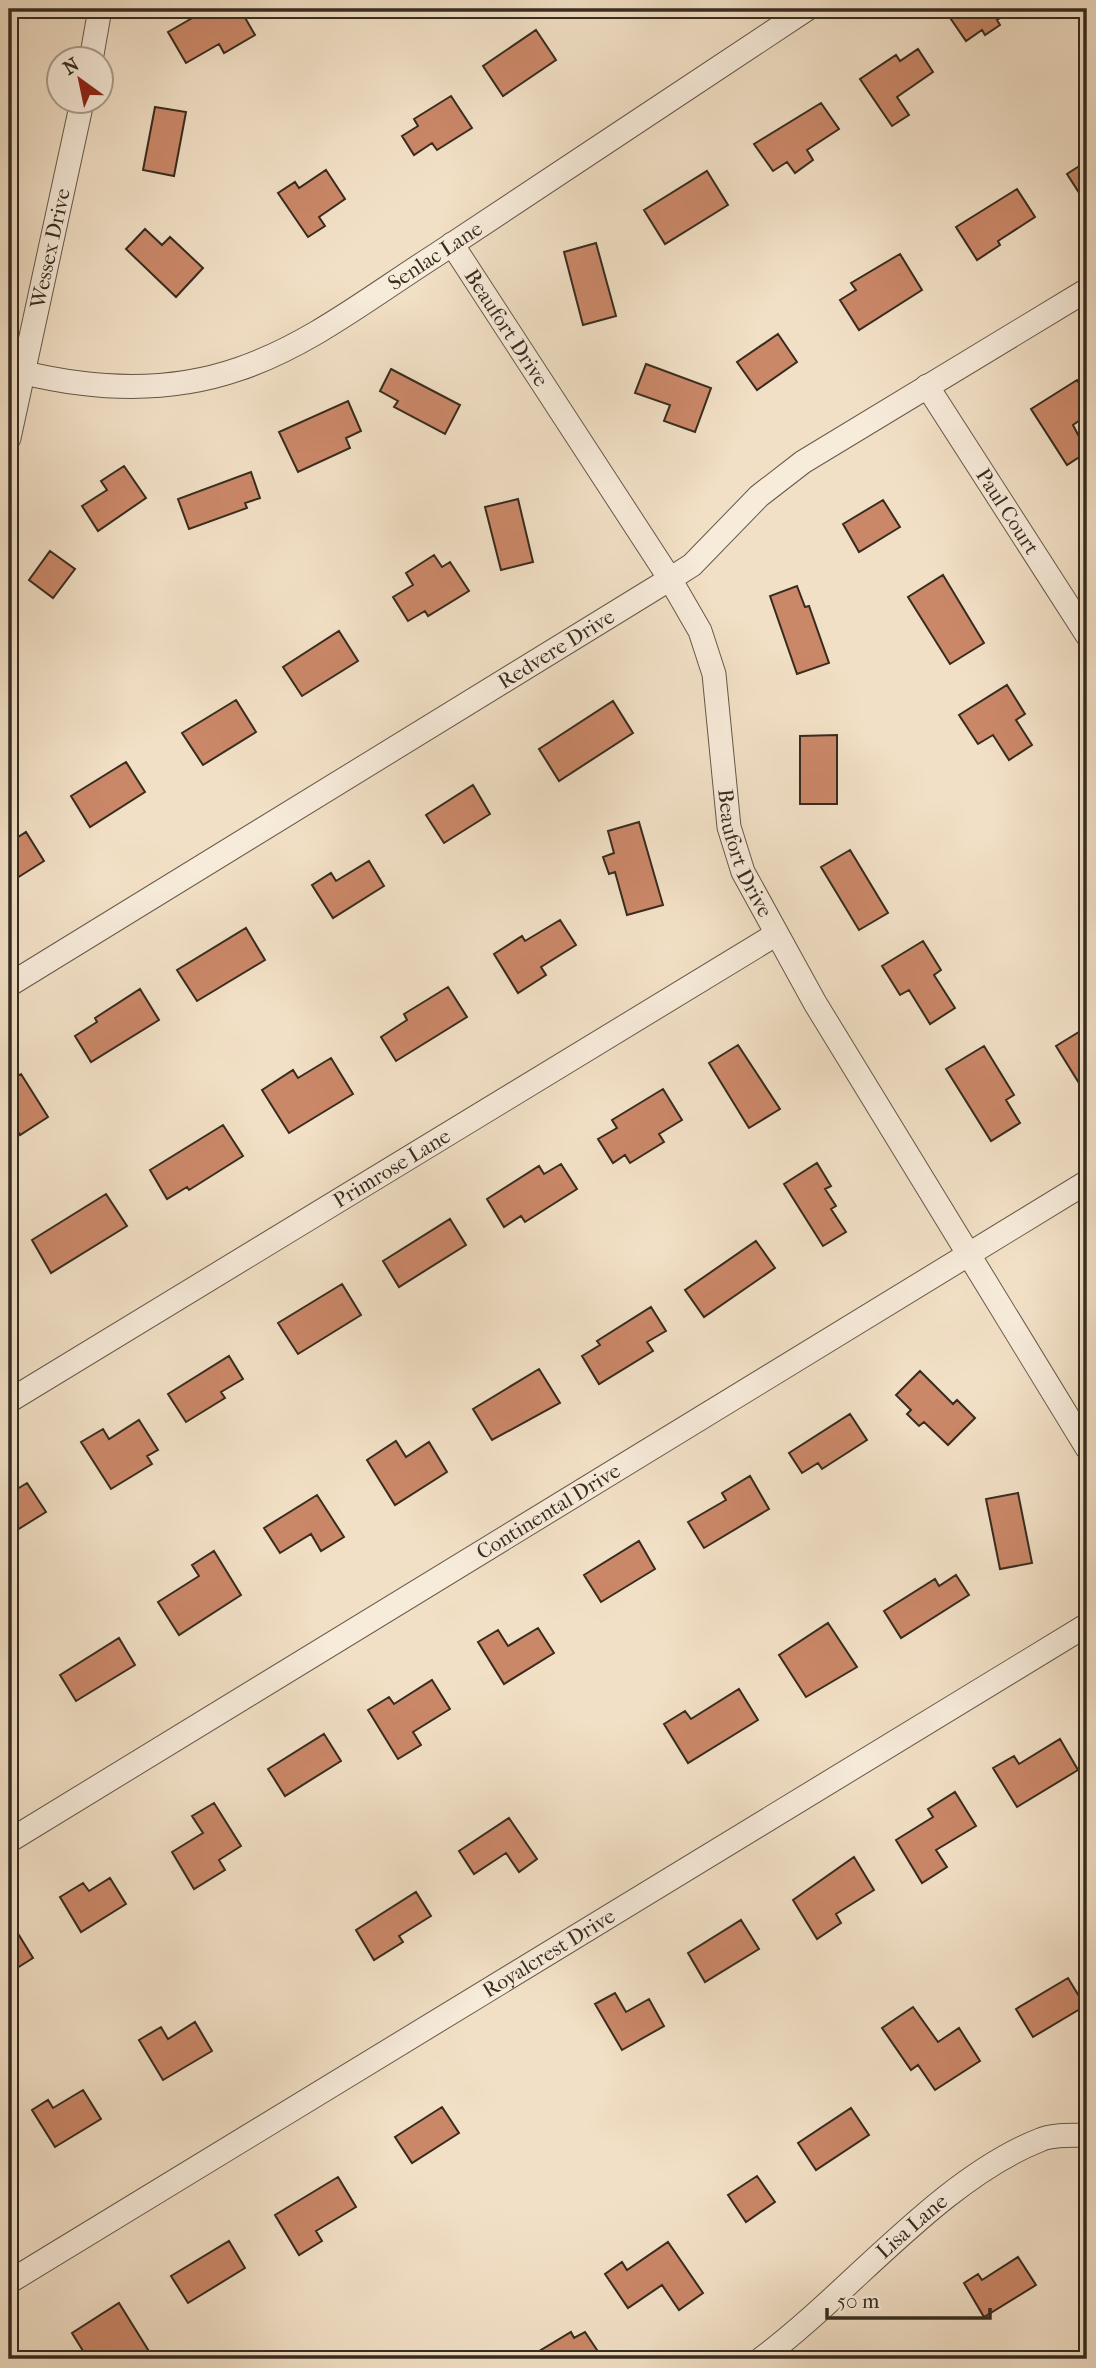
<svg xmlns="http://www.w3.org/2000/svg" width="1096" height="2368" viewBox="0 0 1096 2368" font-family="'IM FELL French Canon',serif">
  <rect width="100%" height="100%" fill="#f2e0c6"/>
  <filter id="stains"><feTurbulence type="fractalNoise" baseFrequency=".00286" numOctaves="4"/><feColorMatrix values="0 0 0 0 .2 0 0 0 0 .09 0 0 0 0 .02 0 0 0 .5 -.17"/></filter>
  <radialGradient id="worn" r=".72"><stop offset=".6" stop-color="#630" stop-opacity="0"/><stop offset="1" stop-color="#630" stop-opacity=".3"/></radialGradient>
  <path fill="#cb8869" stroke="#372c1f" stroke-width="2" d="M208 9H240L255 35 224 53 219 44 186 63 168 32Z
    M944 9H1014L997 20 1000 25 985 35 982 30 966 41Z
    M536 30 556 60 503 96 483 66Z
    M918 49 933 72 897 97 909 115 892 126 860 79 896 55 900 61Z
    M451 96 472 128 437 150 432 143 414 155 402 136 418 126 414 119Z
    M821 103 839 129 807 150 813 160 795 173 787 162 773 171 754 144Z
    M155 107 186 112 174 176 143 170Z
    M1087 161V205L1067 174Z
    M326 170 345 199 319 217 325 226 308 237 278 193 295 182 299 188Z
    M707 171 728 205 665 244 644 210Z
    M1017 189 1035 217 998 241 1000 245 977 260 956 227Z
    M145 229 162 245 170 237 203 268 176 297 126 249Z
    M596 243 616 316 583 325 564 252Z
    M900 254 922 290 859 330 840 300 856 290 851 283Z
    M778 334 797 362 757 390 737 362Z
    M646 364 711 388 695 432 664 421 670 405 635 393Z
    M391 369 460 405 445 434 394 407 398 401 380 391Z
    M1077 380 1087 395V415L1073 425 1087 452 1067 465 1031 409Z
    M348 401 361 431 346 438 350 448 298 472 279 432Z
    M124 466 146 498 98 531 82 506 107 490 101 481Z
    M251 472 260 498 245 503 247 508 189 529 178 499Z
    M518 499 533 562 501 570 485 507Z
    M883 500 900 527 859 552 843 524Z
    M50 551 75 569 53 598 29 580Z
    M434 555 442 567 450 562 469 591 428 616 425 611 408 621 393 597 413 585 406 573Z
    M943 575 984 643 950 664 908 597Z
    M797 586 805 607 809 606 829 663 797 674 770 596Z
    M339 631 358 661 302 696 283 667Z
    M1007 685 1025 714 1016 720 1032 745 1009 760 993 735 978 744 959 715Z
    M236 700 256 732 203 765 182 733Z
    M613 701 633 733 559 781 539 749Z
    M837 735V804H800V736Z
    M126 762 145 792 90 827 71 796Z
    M473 785 490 814 444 843 426 815Z
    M639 822 663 905 627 915 615 872 609 874 603 857 614 853 608 831Z
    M26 832 44 861 9 883V843Z
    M850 850 888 913 859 930 821 867Z
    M369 861 384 886 333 918 312 885 331 873 336 881Z
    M560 920 576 945 541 967 546 975 518 993 494 954 522 936 525 941Z
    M246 928 265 960 197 1001 177 970Z
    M923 941 941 970 934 975 955 1008 930 1024 909 990 900 995 882 966Z
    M448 987 467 1017 396 1061 381 1037 407 1020 404 1014Z
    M140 989 159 1020 91 1062 75 1036 97 1022 95 1018Z
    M1087 1027V1096L1056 1046Z
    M738 1045 780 1109 749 1128 709 1063Z
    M984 1046 1014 1095 1006 1100 1020 1123 991 1141 946 1069Z
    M331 1058 353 1094 289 1133 262 1090 293 1070 298 1078Z
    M21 1074 48 1117 20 1135 9 1118V1081Z
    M663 1089 682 1120 659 1134 664 1142 630 1163 625 1155 613 1163 598 1139 617 1128 612 1120Z
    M223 1125 243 1156 189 1190 187 1187 167 1199 150 1170Z
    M817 1163 831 1186 825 1189 836 1206 831 1209 846 1232 823 1246 784 1184Z
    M561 1164 577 1189 525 1222 521 1216 504 1227 487 1199 539 1166 544 1174Z
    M106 1194 127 1226 51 1273 32 1240Z
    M450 1219 466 1245 399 1287 383 1261Z
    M756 1241 775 1268 704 1317 685 1290Z
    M342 1284 361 1315 298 1354 278 1323Z
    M651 1307 666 1331 647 1342 653 1351 599 1384 582 1356 600 1345 597 1341Z
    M229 1356 243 1379 221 1392 225 1398 186 1422 168 1394Z
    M539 1369 560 1403 492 1440 473 1409Z
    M920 1371 953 1404 957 1400 975 1418 948 1445 924 1422 919 1426 907 1414 911 1410 896 1395Z
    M850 1414 867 1440 822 1469 818 1463 802 1473 789 1453Z
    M139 1420 158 1450 147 1456 152 1464 111 1489 81 1442 103 1429 109 1439Z
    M396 1441 406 1457 429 1442 447 1472 395 1505 367 1460Z
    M750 1476 769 1509 704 1548 688 1522 726 1500 722 1493Z
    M27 1483 46 1512 9 1535V1494Z
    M1018 1493 1032 1563 1000 1569 986 1499Z
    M317 1495 344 1537 321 1551 311 1534 280 1553 264 1528Z
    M639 1541 655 1569 601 1602 584 1575Z
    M214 1551 241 1595 179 1635 158 1602 199 1576 192 1565Z
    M956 1575 969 1595 901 1638 884 1611 935 1579 939 1586Z
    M828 1623 857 1667 806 1697 779 1655Z
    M538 1628 554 1653 504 1684 478 1642 498 1630 508 1646Z
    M119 1638 135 1665 76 1701 60 1675Z
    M432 1680 450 1709 413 1732 421 1745 398 1759 368 1710 389 1697 394 1704Z
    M739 1689 758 1720 688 1763 664 1724 685 1711 691 1719Z
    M324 1734 341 1761 285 1796 268 1769Z
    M1060 1739 1078 1770 1017 1807 993 1768 1014 1756 1019 1764Z
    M955 1792 976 1826 936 1850 947 1867 922 1883 896 1840 933 1817 928 1809Z
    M214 1803 241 1846 219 1860 225 1870 194 1889 172 1852 203 1833 192 1816Z
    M509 1818 537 1859 519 1872 506 1853 474 1874 459 1851Z
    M854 1857 874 1890 836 1914 841 1923 817 1939 793 1900Z
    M110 1878 126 1904 81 1932 60 1897 83 1883 89 1891Z
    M416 1892 431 1916 399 1936 403 1942 374 1960 356 1930Z
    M9 1919 33 1958 9 1973Z
    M741 1920 759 1949 705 1982 688 1953Z
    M1068 1978 1085 2006 1033 2037 1016 2009Z
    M615 1993 626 2012 649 1999 664 2026 622 2050 595 2004Z
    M913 2007 938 2042 959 2028 980 2061 935 2090 918 2065 911 2070 882 2028Z
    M195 2022 212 2051 163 2080 139 2040 161 2027 168 2039Z
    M83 2090 101 2119 55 2147 32 2110 48 2100 53 2108Z
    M442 2107 459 2133 412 2163 395 2137Z
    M851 2108 869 2135 816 2170 798 2143Z
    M757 2176 775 2202 746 2222 728 2195Z
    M338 2177 356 2207 316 2231 322 2241 299 2255 275 2215Z
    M229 2241 245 2268 188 2303 171 2276Z
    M668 2242 703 2293 679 2310 662 2285 628 2308 605 2274 622 2262 627 2270Z
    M1018 2257 1036 2285 984 2317 964 2283 978 2274 982 2280Z
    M119 2303 150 2353 139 2359H88L72 2333Z
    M571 2332 574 2338 585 2332 603 2359H526Z"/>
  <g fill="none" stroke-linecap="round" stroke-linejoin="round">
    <g stroke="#665949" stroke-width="25">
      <g id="minor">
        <path d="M91 60 100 9"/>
        <path id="s1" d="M452 244 670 579 700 631 714 674 729 827 743 872 815 1003 1087 1448"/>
        <path id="s2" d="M25 373C96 390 170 393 239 369 310 345 373 295 436 255 560 174 683 90 807 9"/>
        <path id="s3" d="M927 386 1087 635"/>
        <path id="s4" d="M9 438 82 102"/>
        <path id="s5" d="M9 985 670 579 692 565 759 496 803 462 1087 290"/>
        <path id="s6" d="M9 1401 775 935"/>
        <path id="s7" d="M9 1841 1087 1182"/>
        <path id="s8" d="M9 2282 1087 1625"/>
        <path id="s9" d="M761 2359C850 2293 939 2180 1040 2140 1053 2134 1073 2136 1087 2135"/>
      </g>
    </g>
    <use href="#minor" stroke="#f7ebda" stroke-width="23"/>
  </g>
  <g text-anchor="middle" stroke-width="7" stroke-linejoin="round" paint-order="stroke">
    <g font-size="21" fill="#372c1f" stroke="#f7ebda">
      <text dy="7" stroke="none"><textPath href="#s4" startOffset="194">Wessex Drive</textPath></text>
      <text dy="7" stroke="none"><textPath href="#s2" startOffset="444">Senlac Lane</textPath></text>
      <text dy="7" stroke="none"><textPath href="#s1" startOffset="100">Beaufort Drive</textPath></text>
      <text dy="7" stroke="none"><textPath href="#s3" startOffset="149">Paul Court</textPath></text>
      <text dy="7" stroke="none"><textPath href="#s5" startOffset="642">Redvere Drive</textPath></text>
      <text dy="7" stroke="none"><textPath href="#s1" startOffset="688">Beaufort Drive</textPath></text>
      <text dy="7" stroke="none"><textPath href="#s6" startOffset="448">Primrose Lane</textPath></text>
      <text dy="7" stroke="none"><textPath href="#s7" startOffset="632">Continental Drive</textPath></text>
      <text dy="7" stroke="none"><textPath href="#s8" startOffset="632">Royalcrest Drive</textPath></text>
      <text dy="7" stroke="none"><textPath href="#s9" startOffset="201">Lisa Lane</textPath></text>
    </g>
  </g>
  <rect width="1096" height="2368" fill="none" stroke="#f2e0c6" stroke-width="35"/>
  <rect x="10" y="10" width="1075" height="2347" fill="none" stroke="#372c1f" stroke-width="3.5"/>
  <rect x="18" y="18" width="1061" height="2333" fill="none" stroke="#372c1f" stroke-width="2"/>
  <g transform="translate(80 80) rotate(327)"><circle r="33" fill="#f7ebda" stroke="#aa9f8f" stroke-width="2"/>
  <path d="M0-5L12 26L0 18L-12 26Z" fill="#8f2418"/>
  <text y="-10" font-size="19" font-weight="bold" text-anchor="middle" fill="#372c1f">N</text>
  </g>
  <path d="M827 2308v10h163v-10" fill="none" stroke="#372c1f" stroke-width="3.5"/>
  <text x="837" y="2308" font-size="21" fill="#372c1f" stroke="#f7ebda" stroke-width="5" paint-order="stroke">50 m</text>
  <rect width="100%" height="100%" filter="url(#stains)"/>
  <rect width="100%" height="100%" fill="url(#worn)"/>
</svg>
